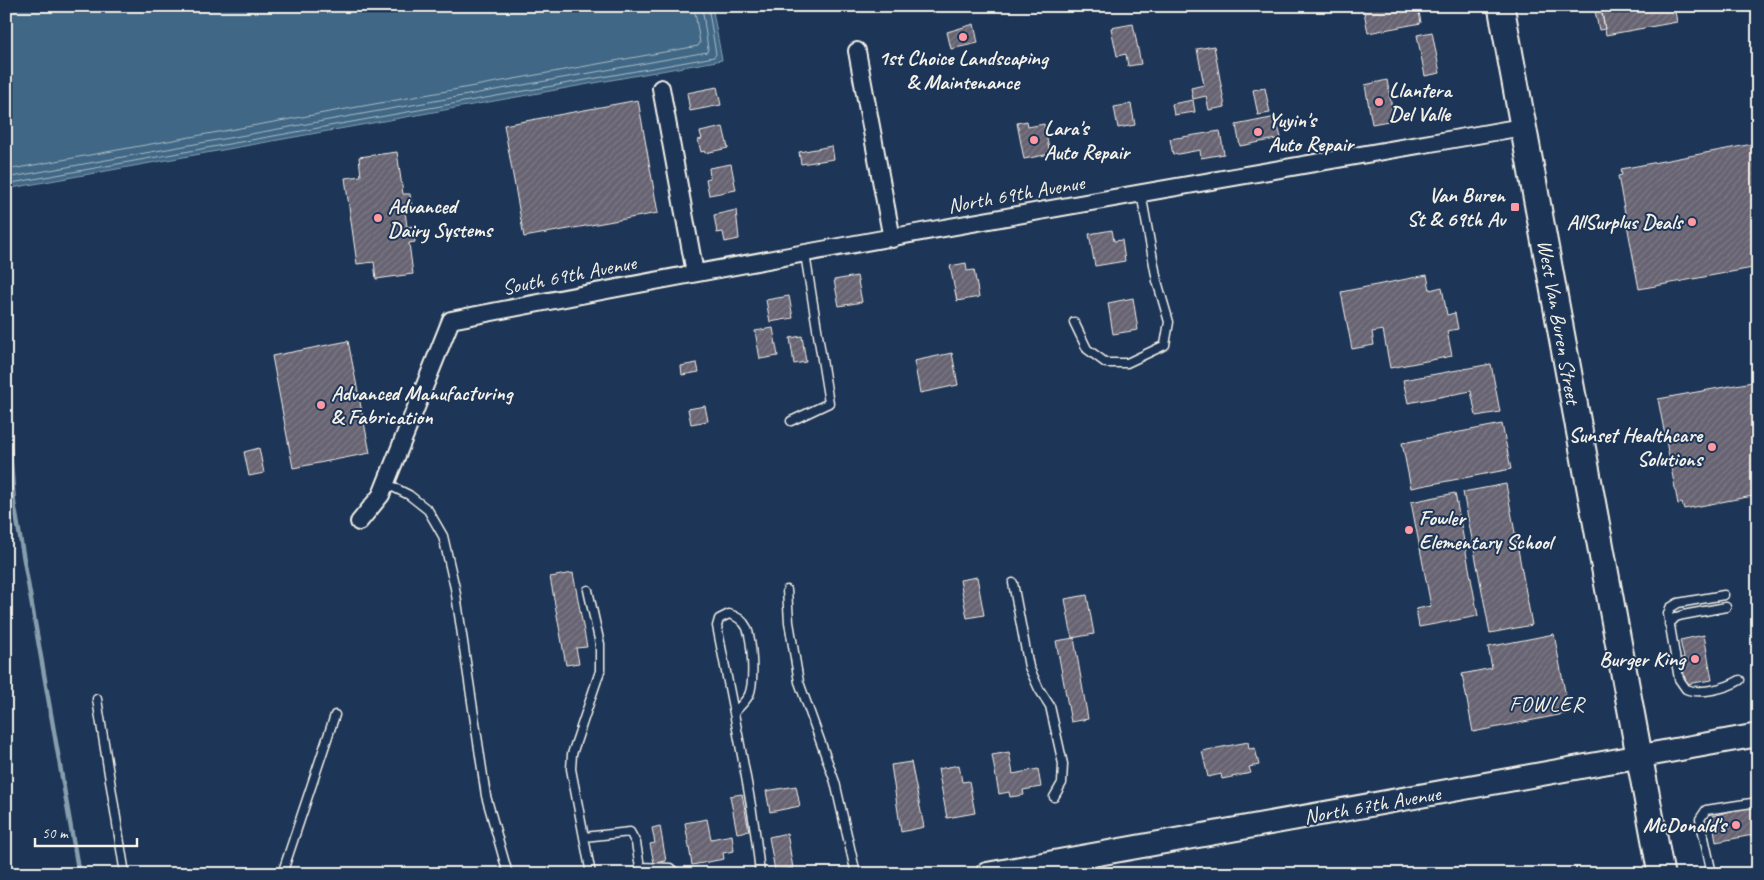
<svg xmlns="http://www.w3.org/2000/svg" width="1764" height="880" viewBox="0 0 1764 880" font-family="Caveat,sans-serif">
  <defs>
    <pattern id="building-hatch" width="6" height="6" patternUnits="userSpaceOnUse" patternTransform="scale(1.25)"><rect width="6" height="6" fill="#676372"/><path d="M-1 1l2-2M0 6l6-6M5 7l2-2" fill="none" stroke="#7d7a86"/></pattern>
  </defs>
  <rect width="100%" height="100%" fill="#1d3557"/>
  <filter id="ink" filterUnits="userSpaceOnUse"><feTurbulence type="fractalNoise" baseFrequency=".02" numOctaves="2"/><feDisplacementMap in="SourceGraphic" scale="10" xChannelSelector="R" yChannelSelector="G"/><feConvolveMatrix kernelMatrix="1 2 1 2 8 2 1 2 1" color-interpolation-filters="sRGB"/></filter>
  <g filter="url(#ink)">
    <path fill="#3f6786" stroke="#879ead" d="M6 6H712L722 60 6 189Z"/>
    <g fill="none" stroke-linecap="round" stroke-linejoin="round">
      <path stroke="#acbac1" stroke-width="1" d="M6 170 698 46 700 43 694 6
        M6 178 707 52 708 49 702 6
        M6 184 714 57 716 54 708 6"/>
      <path stroke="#879ead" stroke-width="4.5" d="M6 394 14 503 79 874"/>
    </g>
    <path fill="url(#building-hatch)" stroke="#f4f1e8" d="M1363 6H1418L1421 23 1368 33Z
      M1601 6H1674L1677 22 1606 35Z
      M1601 10 1605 29 1599 30 1595 11Z
      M974 24 978 43 951 49 947 32Z
      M1133 24 1141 64 1128 66 1126 54 1117 56 1111 28Z
      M1432 32 1440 73 1425 76 1417 35Z
      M1214 46 1225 107 1209 110 1206 96 1193 99 1191 88 1204 85 1197 49Z
      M1387 80 1394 120 1372 124 1365 85Z
      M717 87 721 105 690 111 687 93Z
      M1265 88 1270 113 1258 115 1253 90Z
      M638 100 658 213 524 237 504 125Z
      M1193 100 1195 112 1174 115 1172 104Z
      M1131 104 1135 125 1118 128 1114 107Z
      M1276 117 1281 138 1240 146 1236 125Z
      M1027 121 1028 127 1044 124 1050 154 1024 159 1017 123Z
      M723 127 728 148 705 153 704 151 701 152 698 140 702 139 700 132Z
      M1220 131 1224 154 1201 158 1200 150 1173 155 1170 139Z
      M1758 143V267L1639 289 1618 176 1622 175 1621 169Z
      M832 146 834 159 801 164 799 152Z
      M397 152 403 194H410L412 210 405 211 407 227 413 226 415 242 409 243 413 274 376 279 374 262 357 264 345 178 361 176 359 157Z
      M731 164 736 190 709 195 706 179 710 178 709 168Z
      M736 210 739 239 725 242 723 232 717 233 714 215Z
      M1112 230 1114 241 1122 240 1125 261 1095 266 1089 234Z
      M966 263 967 271 974 270 979 297 957 301 950 266Z
      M1427 275 1430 290 1442 287 1447 315 1455 313 1458 329 1447 331 1452 356 1390 368 1383 330 1372 332 1374 345 1352 349 1341 292Z
      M857 276 862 302 839 306 834 280Z
      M789 296 793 318 770 322 766 300Z
      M1133 298 1138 330 1113 334 1108 303Z
      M773 328 778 356 760 359 755 331Z
      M802 336 806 362 794 364 790 338Z
      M348 341 370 453 293 468 272 356Z
      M952 353 958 385 920 393 914 361Z
      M697 363 699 372 682 375 681 366Z
      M1491 364 1500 412 1476 416 1471 391 1408 403 1403 380Z
      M1758 381V495L1684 509 1682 503 1678 504 1658 399Z
      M705 406 708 421 691 424 688 409Z
      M1502 424 1511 469 1411 488 1402 443Z
      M259 448 264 473 249 476 244 452Z
      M1506 484 1532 625 1490 633 1463 492Z
      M1455 493 1478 616 1419 627 1416 609 1431 606 1411 502Z
      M573 573 587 647 576 648 579 663 566 665 550 577Z
      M977 577 984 615 967 618 960 580Z
      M1087 595 1094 634 1072 638 1065 599Z
      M1554 634 1569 713 1473 732 1462 674 1492 668 1488 647Z
      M1704 635 1712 680 1686 684 1681 658H1684L1680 640Z
      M1074 638 1088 719 1071 722 1056 641Z
      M1248 742 1249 749 1255 748 1259 765 1249 767 1251 773 1222 779 1221 774 1208 777 1202 751Z
      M1009 752 1013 774 1038 769 1041 787 1023 790 1024 795 1010 797 1009 792 999 794 992 755Z
      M911 762 924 827 901 832 891 765Z
      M959 765 962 782 969 781 975 813 947 818 938 769Z
      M796 786 800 806 770 812 766 791Z
      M742 794 749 831 737 833 730 796Z
      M1758 804V834L1716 842 1712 816Z
      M707 819 711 839 732 835 734 851 723 853 724 859 692 865 685 823Z
      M660 826 666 861 654 863 650 844 655 843 652 828Z
      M787 833 793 868 775 871 769 837Z"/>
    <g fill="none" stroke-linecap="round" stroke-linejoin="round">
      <g stroke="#f4f1e8" stroke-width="11">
        <path id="service" d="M1074 322 1087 349 1106 363H1127L1165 345 1169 322 1157 281 1141 193
          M791 421 829 403 805 254
          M385 483 409 495 428 510 443 536 455 588 486 796 508 874
          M1013 583 1029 667 1039 689 1050 706 1063 764 1062 783 1054 797
          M588 590 600 644V671L572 754 571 769 591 874
          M787 590 789 622 799 682 835 782 856 874
          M1724 595 1678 603 1670 608 1668 614 1679 679 1686 689C1700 695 1727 688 1740 680
          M1669 624 1676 617 1683 615 1726 607
          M97 699 125 874
          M734 713C738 708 746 701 749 695 755 681 752 641 747 628 743 620 737 616 729 614L719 619 717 626 734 713C744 767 755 819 760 874
          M584 837 630 832 636 843 640 867 670 868 677 874
          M282 874 335 715
          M1712 874 1700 819 1706 810 1758 802"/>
      </g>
      <g stroke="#f4f1e8" stroke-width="20">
        <path id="minor" d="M857 51 892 239
          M661 88 695 273
          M359 522 381 495 451 320C807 250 1165 189 1523 127"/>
      </g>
      <g stroke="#f4f1e8" stroke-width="26">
        <path id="secondary" d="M987 874 1758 735"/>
      </g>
      <g stroke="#f4f1e8" stroke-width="29">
        <path id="primary" d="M1501 6 1661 874"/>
      </g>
      <use href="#service" stroke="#1d3557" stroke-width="8"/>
      <use href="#minor" stroke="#1d3557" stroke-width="16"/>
      <use href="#secondary" stroke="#1d3557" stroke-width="22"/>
      <use href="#primary" stroke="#1d3557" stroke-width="25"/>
    </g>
  </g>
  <g fill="#ff9aa2" stroke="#1d3557" stroke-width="2">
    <circle cx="963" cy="37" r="5"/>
    <circle cx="1379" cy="102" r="5"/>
    <circle cx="1258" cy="132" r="5"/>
    <circle cx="1034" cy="140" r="5"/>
    <rect x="1510" y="202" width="10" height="10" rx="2.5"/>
    <circle cx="378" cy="218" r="5"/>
    <circle cx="1692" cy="222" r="5"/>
    <circle cx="321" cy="405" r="5"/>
    <circle cx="1712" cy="447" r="5"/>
    <circle cx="1409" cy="530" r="5"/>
    <circle cx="1695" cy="659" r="5"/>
    <circle cx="1736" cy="825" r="5"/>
  </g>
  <g text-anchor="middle" stroke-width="4" stroke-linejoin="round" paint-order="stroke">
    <g font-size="21" font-weight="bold" fill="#f4f1e8" stroke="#1d3557" text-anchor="start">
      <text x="963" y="65" text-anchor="middle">1st Choice Landscaping<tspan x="963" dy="24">&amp; Maintenance</tspan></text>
      <text x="1389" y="97">Llantera<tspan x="1389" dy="24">Del Valle</tspan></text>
      <text x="1268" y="127">Yuyin's<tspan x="1268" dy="24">Auto Repair</tspan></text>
      <text x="1044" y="135">Lara's<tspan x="1044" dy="24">Auto Repair</tspan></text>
      <text x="1505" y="202" text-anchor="end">Van Buren<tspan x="1505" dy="24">St &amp; 69th Av</tspan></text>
      <text x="388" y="213">Advanced<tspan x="388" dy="24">Dairy Systems</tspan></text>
      <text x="1682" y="229" text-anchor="end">AllSurplus Deals</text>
      <text x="331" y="400">Advanced Manufacturing<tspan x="331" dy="24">&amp; Fabrication</tspan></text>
      <text x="1702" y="442" text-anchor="end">Sunset Healthcare<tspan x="1702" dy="24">Solutions</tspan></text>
      <text x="1419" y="525">Fowler<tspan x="1419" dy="24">Elementary School</tspan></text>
      <text x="1685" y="666" text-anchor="end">Burger King</text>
      <text x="1726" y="832" text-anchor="end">McDonald's</text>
    </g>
    <g font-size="21" fill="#f4f1e8" stroke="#1d3557">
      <text transform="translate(1016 194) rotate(-10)" y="7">North 69th Avenue</text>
      <text transform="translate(569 275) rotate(-11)" y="7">South 69th Avenue</text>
      <text transform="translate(1559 322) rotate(80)" y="7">West Van Buren Street</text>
      <text transform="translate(1372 805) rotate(-10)" y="7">North 67th Avenue</text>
    </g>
    <g font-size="22" letter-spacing="1" fill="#f4f1e8" stroke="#1d3557">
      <text x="1547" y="711">FOWLER</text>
    </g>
  </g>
  <rect width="1764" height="880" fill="none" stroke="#1d3557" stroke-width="25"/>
  <rect x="12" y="12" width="1739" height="855" fill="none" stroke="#f4f1e8" stroke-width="2" filter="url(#ink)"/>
  <path d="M35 838v8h102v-8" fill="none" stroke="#f4f1e8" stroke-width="2.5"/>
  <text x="42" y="838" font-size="15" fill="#f4f1e8" stroke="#1d3557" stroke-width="4" paint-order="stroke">50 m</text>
</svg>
